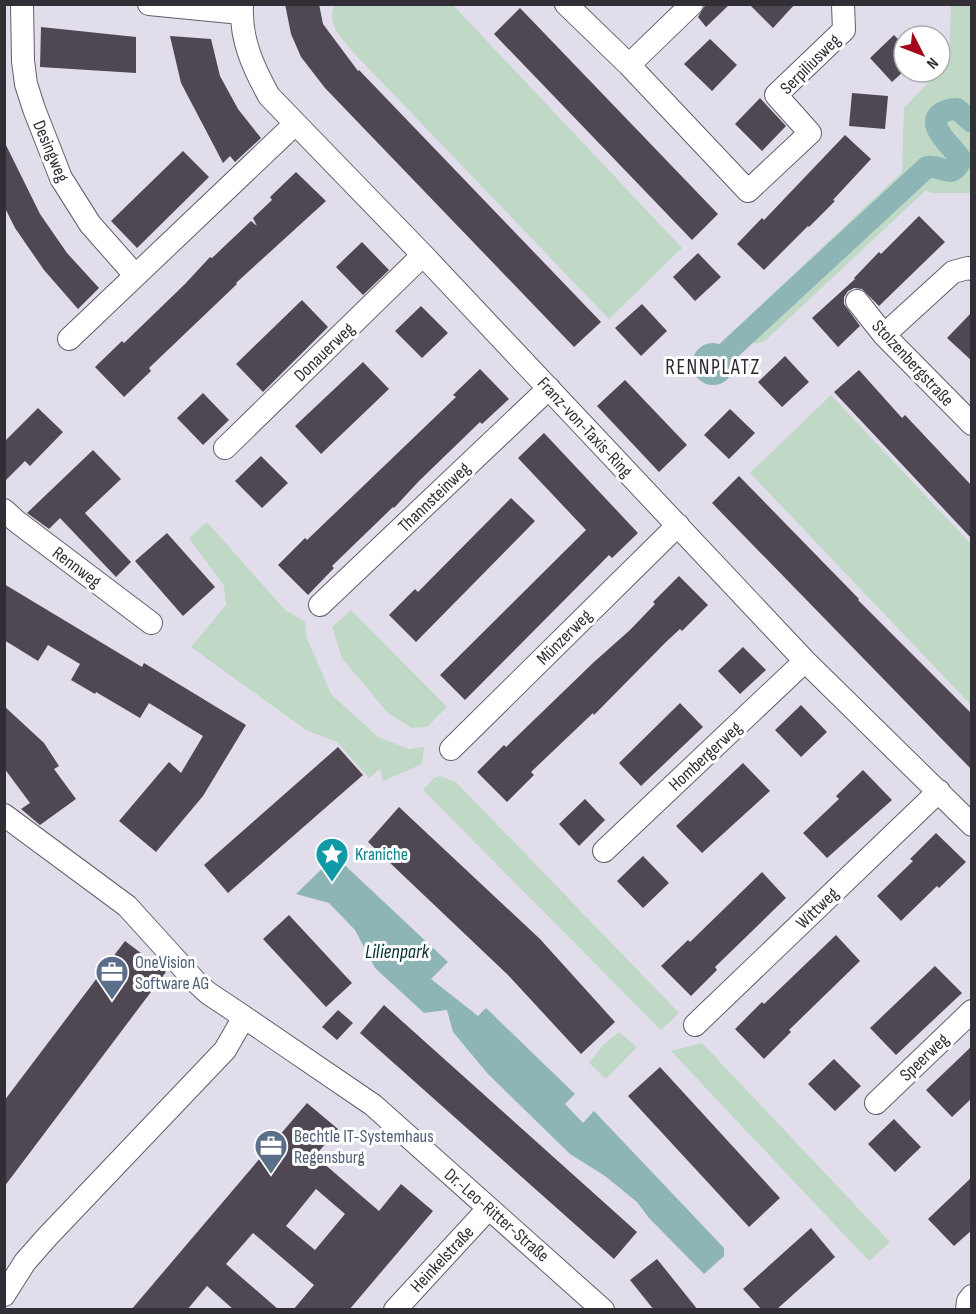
<svg xmlns="http://www.w3.org/2000/svg" width="976" height="1314" viewBox="0 0 976 1314" font-family="'Sofia Sans Condensed',sans-serif">
  <rect width="100%" height="100%" fill="#e2ddeb"/>
  <path fill="#bfd9c6" d="M334 5H453L682 248 609 319 352 51C340 36 327 25 334 5Z
    M951 5H971V193H931L926 190 766 340 756 344C750 341 742 333 741 327L745 320 902 172 904 108 949 60Z
    M831 395 971 544V705L750 473Z
    M207 522 286 611 305 621 306 636 331 694 378 737 409 749 424 747 422 764 383 781 380 769 369 778 337 742 306 730 191 647 226 605 224 586 189 538Z
    M351 610 447 707 427 727 411 728 387 712 342 658 332 627Z
    M440 776 456 782 679 1013 661 1030 423 790 435 777Z
    M619 1032 637 1047 606 1079 589 1063 604 1044Z
    M702 1043 890 1242 869 1261 671 1051Z"/>
  <path fill="#8db5b6" d="M692 364a21 21 0 1 1 42 0a21 21 0 1 1-42 0Z
    M335 856 448 962 431 979 478 1016 486 1008 575 1094 565 1104 583 1123 594 1111 724 1248V1256L704 1274 649 1218 637 1202 605 1176 570 1154 488 1074 453 1032 447 1010 424 1013 375 968 355 930 329 903 296 894Z"/>
  <g fill="none" stroke-linecap="round" stroke-linejoin="round">
    <path stroke="#8db5b6" stroke-width="22" d="M729 350 927 167C943 164 951 182 961 160 955 148 927 128 939 115 945 110 950 109 957 109L972 122"/>
  </g>
  <path fill="#4f4853" fill-rule="evenodd" d="M285 4H319L323 24 358 71 359 70 601 322 574 347 325 88 301 57 291 34Z
    M706 4H730L706 27 698 17Z
    M749 4H795L773 28Z
    M520 8 718 214 692 240 494 34Z
    M41 27 136 37V73L40 67Z
    M894 35 904 45V71L892 82 870 58Z
    M170 36 211 39 220 76 238 109 261 138 235 162 230 156 223 163 181 83Z
    M710 39 737 65 712 91 684 64Z
    M852 93 888 96 885 129 849 126Z
    M760 98 786 126 762 151 735 124Z
    M845 135 871 159 833 200 835 201 809 227 808 226 764 270 737 244 762 218 764 220Z
    M4 141 40 214 67 253 99 288 78 309 44 270 15 228 4 206Z
    M183 151 209 177 137 248 111 221Z
    M296 172 326 201 236 283 237 284 149 368 151 371 124 397 95 367 122 341 124 343 185 284 210 257 212 258 251 221 257 226 253 218 272 200 270 197Z
    M919 216 945 242 879 306 862 289 854 288 848 291 844 297V304L860 326 838 347 812 318 855 279 854 278 879 252 881 254Z
    M362 242 389 270 363 295 336 267Z
    M698 253 721 277 695 301 673 277Z
    M302 300 328 327 263 392 236 364Z
    M642 304 667 331 641 356 615 328Z
    M421 306 448 333 422 358 395 331Z
    M972 312V361L947 338Z
    M785 356 809 382 782 407 758 382Z
    M363 362 389 389 321 454 295 426Z
    M480 369 509 399 482 424 480 422 419 481 394 508 393 507 332 566 334 568 308 595 278 565 305 538 307 540 456 397 453 395Z
    M859 370 902 418 905 415 972 486V539L834 392Z
    M625 380 687 445 659 472 597 406Z
    M203 393 229 420 203 445 177 418Z
    M38 408 63 432 30 466 25 461 4 482V442Z
    M730 409 755 433 729 459 704 435Z
    M544 433 638 533 612 558 609 555 465 700 440 675 586 530 518 458Z
    M93 450 121 479 85 513 131 562 116 577 60 518 49 529 27 513Z
    M261 456 288 483 262 508 235 481Z
    M739 476 859 599 858 600 972 714V770L712 503Z
    M511 498 535 521 416 642 389 615 415 589 418 592Z
    M167 533 215 587 183 616 135 561Z
    M679 576 708 605 682 631 680 629 666 642 594 715 593 713 531 772 534 775 507 802 477 772 504 745 506 747 594 662 630 630 655 604 653 602Z
    M4 584 142 667 144 663 246 725 203 796 156 852 119 821 169 762 181 773 203 736 149 703 140 718 96 692 95 694 71 680 80 664 48 645 38 661 4 640Z
    M743 647 766 670 740 694 718 671Z
    M680 703 703 727 641 786 619 763Z
    M801 705 827 732 801 757 775 730Z
    M4 706 44 743 59 766 54 769 76 799 40 825 21 809 30 803 4 768Z
    M338 747 363 775 228 893 204 865Z
    M743 763 770 791 702 853 676 826Z
    M863 770 892 800 827 858 803 833 839 799 836 796Z
    M585 799 605 820 579 846 559 824Z
    M399 807 540 939 615 1022 581 1054 508 975 368 842Z
    M936 833 966 862 939 888 937 886 901 921 877 896 913 861 910 859Z
    M643 856 669 883 643 908 617 881Z
    M762 872 786 898 715 967 717 970 691 996 661 966 688 940 690 942Z
    M289 915 352 983 326 1007 263 939Z
    M836 935 860 961 789 1030 791 1032 764 1059 735 1029 762 1002 764 1004Z
    M125 941 166 972 4 1187V1101Z
    M935 966 962 993 896 1055 870 1028Z
    M384 1005 637 1232 614 1259 360 1033Z
    M338 1010 353 1023 337 1040 322 1027Z
    M972 1046V1098L952 1117 926 1090Z
    M834 1059 861 1086 835 1111 808 1084Z
    M660 1067 780 1198 749 1227 628 1096Z
    M307 1103 338 1129 315 1156 379 1211 401 1184 433 1211 349 1310H293L314 1285 253 1233 226 1264 279 1310H234L207 1286 187 1310H131ZM316 1189 345 1214 315 1250 286 1226Z
    M894 1119 921 1147 895 1172 868 1144Z
    M972 1177V1230L954 1246 928 1219Z
    M811 1228 835 1257 776 1310H762L743 1289Z
    M657 1259 698 1310H654L630 1280Z"/>
  <g fill="none" stroke-linecap="round" stroke-linejoin="round">
    <g stroke="#635e6a" stroke-width="24">
      <path id="minor" d="M22 4 23 61 26 84 34 109 61 178 90 224 135 275
        M149 4 241 13
        M242 4C240 39 253 67 269 96L423 255 805 661 972 825
        M566 4 629 65 748 191 810 133 776 95 844 30 843 4
        M629 65 692 4
        M857 301 884 335 972 424
        M884 335 953 272 968 268 972 269
        M69 339 295 124
        M225 448 423 255
        M4 510 16 521 151 623
        M320 605 549 388
        M451 749 678 525
        M4 815 127 906 196 982 208 993 244 1017
        M604 851 805 661
        M695 1025 939 791
        M876 1103 972 1011
        M4 1295 25 1262 47 1237 225 1050 244 1017 373 1105 603 1310
        M395 1310 488 1209
        M967 1310 968 1301 972 1296"/>
    </g>
    <use href="#minor" stroke="#fff" stroke-width="22"/>
  </g>
  <defs>
    <g id="sight-pin" transform="scale(1.725)"><path d="M0 17L-7.5 6A9.5 9.5 0 1 1 7.5 6Z" fill="#0f9aa8" stroke="#fff"/><path d="M0-6L1.8-2.2L6-1.7L2.9 1.2L3.7 5.4L0 3.3L-3.7 5.4L-2.9 1.2L-6-1.7L-1.8-2.2Z" fill="#fff"/></g>
    <g id="office-pin" transform="scale(1.725)"><path d="M0 17L-7.5 6A9.5 9.5 0 1 1 7.5 6Z" fill="#5c6f8a" stroke="#fff"/><path d="M-6-3h4V-5.5h4V-3h4V5H-6ZM-1-4.5V-3h2v-1.5ZM-6 0V1H6V0Z" fill="#fff"/></g>
  </defs>
  <g fill-rule="evenodd">
    <use href="#sight-pin" x="332" y="854"/>
    <use href="#office-pin" x="112" y="972"/>
    <use href="#office-pin" x="271" y="1146"/>
  </g>
  <g text-anchor="middle" stroke-width="6" stroke-linejoin="round" paint-order="stroke">
    <g font-size="18" fill="#312f35" stroke="#fff">
      <text transform="translate(810 64) rotate(-45)" y="6">Serpiliusweg</text>
      <text transform="translate(51 151) rotate(67)" y="6">Desingweg</text>
      <text transform="translate(324 352) rotate(-44)" y="6">Donauerweg</text>
      <text transform="translate(913 363) rotate(47)" y="6">Stolzenbergstraße</text>
      <text transform="translate(585 427) rotate(47)" y="6">Franz-von-Taxis-Ring</text>
      <text transform="translate(434 497) rotate(-44)" y="6">Thannsteinweg</text>
      <text transform="translate(77 567) rotate(37)" y="6">Rennweg</text>
      <text transform="translate(564 637) rotate(-45)" y="6">Münzerweg</text>
      <text transform="translate(705 756) rotate(-43)" y="6">Hombergerweg</text>
      <text transform="translate(817 908) rotate(-44)" y="6">Wittweg</text>
      <text transform="translate(924 1057) rotate(-44)" y="6">Speerweg</text>
      <text transform="translate(497 1215) rotate(41)" y="6">Dr.-Leo-Ritter-Straße</text>
      <text transform="translate(442 1259) rotate(-47)" y="6">Heinkelstraße</text>
    </g>
    <g font-size="18" fill="#0d838f" stroke="#fff" text-anchor="start">
      <text x="355" y="860">Kraniche</text>
    </g>
    <g font-size="18" fill="#4e5e75" stroke="#fff" text-anchor="start">
      <text x="135" y="968">OneVision<tspan x="135" dy="21">Software AG</tspan></text>
      <text x="294" y="1142">Bechtle IT-Systemhaus<tspan x="294" dy="21">Regensburg</tspan></text>
    </g>
    <g font-size="20" font-style="italic" fill="#063032" stroke="#fff">
      <text x="397" y="958">Lilienpark</text>
    </g>
    <g font-size="21" letter-spacing="1.5" fill="#2b2731" stroke="#fff">
      <text x="713" y="374">RENNPLATZ</text>
    </g>
  </g>
  <rect width="976" height="1314" fill="none" stroke="#312f35" stroke-width="12"/>
  <g transform="translate(922 54) rotate(132)"><circle r="28" fill="#ffffff" stroke="#adacae" stroke-width="1.5"/>
  <path d="M0-4.5L10 22L0 15L-10 22Z" fill="#a30719"/>
  <text y="-9" font-size="16" font-weight="bold" text-anchor="middle" fill="#312f35">N</text>
  </g>
</svg>
